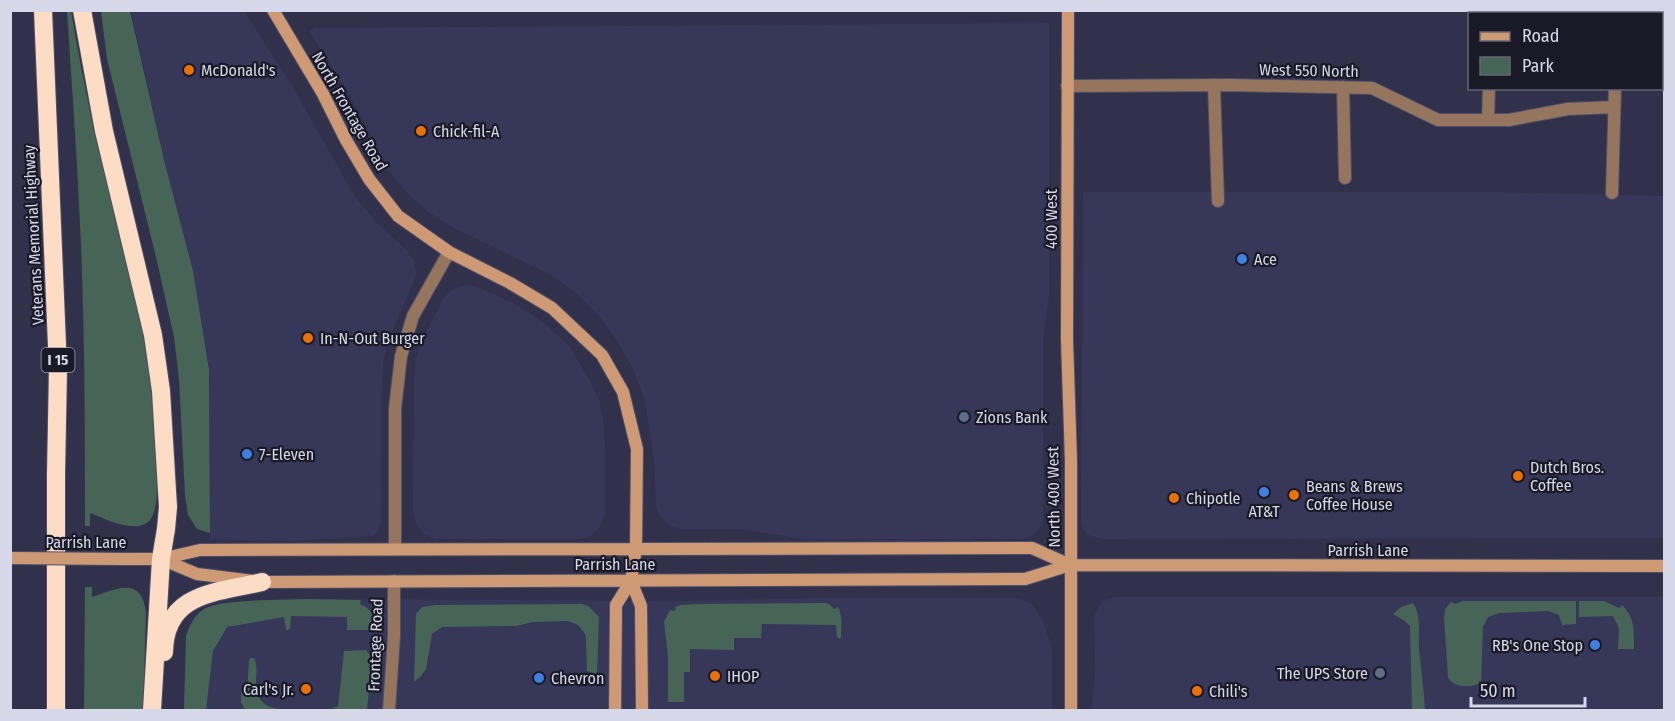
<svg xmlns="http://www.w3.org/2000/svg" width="1675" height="721" viewBox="0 0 1675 721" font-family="'Fira Sans Condensed',sans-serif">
  <rect width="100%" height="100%" fill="#31314c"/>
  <path fill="#373759" d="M131 11H244L291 84 355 197 378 224 408 251 414 260 416 271 415 279 393 329 384 358 382 380 381 520 379 531 373 536 291 541 210 539V378L171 189Z
    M1049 23V294L1043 343V517L1042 525 1036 533 1030 537 1020 539H804L737 529H680L668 524 659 515 656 506 654 460 645 400 633 369 617 341 599 316 576 293 549 274 454 228 428 212 411 197 390 173 384 163 356 106 309 31 313 28Z
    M1083 192H1494L1664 196V538L1104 539 1088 535 1083 529 1081 519Z
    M464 285 475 286 511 302 542 321 570 347 591 383 599 399 603 419 605 446V514L600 527 589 537 578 539H434L424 534 417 526 413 512 414 374 416 359 422 340 444 297 453 289Z
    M1113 597H1664V710H1092L1095 676 1094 617 1098 607 1104 601Z
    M824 598H1016L1028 602 1035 608 1044 623 1052 650V710H184L186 636 189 627 198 614 205 609 219 603 308 599 682 601Z"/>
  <path fill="#476557" d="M67 11H71C78 54 87 97 96 140 110 198 128 254 140 312 150 363 155 414 156 466 157 481 159 508 150 520 137 535 105 519 90 513V526H85C85 433 85 340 81 247 78 168 72 89 67 11Z
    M101 11H130L165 164 193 271 209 370 210 533 197 529 188 515 185 495 179 379 174 337 156 257 107 59Z
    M85 587H92V597C116 589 142 575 146 613L143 710H84Z
    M307 599 361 600 360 604 366 607 373 614V630H347V617L291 616 290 628 288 630H286L284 617 227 627 213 651 206 710H184L186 636C190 625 194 615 204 609 221 599 285 600 307 599Z
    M1463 601H1576V624L1562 625 1559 615 1548 611 1499 613 1488 617 1483 627 1481 683C1471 688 1453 688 1448 677L1444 618 1445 609 1451 602 1456 604Z
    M1579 601H1604L1619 608 1622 605C1635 618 1634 631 1634 649H1618L1619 628 1613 616 1579 617Z
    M825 603 829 604 834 609 838 607C843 617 841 626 841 637L840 639 837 637 836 625 762 624 761 638H734V650L690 649V672H684V702H668V656L664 622 670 610 674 611 676 609 675 607 681 605 697 604Z
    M1413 603C1422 616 1418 634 1419 649 1421 670 1424 690 1425 710H1412L1410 626 1405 621 1393 614 1401 607Z
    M582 604 588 606 599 617 597 674 587 671 586 638 585 634 578 625 568 621 532 622 517 626 442 627 432 634 426 669 420 677 414 682 416 614 422 607 436 605Z
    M366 650 372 658 367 710H338L332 707H338L344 651Z
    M251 658H254C258 665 256 674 256 682 256 717 289 708 312 710H245L241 702V692H247L249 660Z"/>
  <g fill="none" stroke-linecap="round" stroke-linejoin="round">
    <g stroke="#4f4f68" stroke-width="14">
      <path id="street" d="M1615 10V14
        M1214 85 1218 201
        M1067 86 1230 85 1372 88 1438 120H1509L1568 109 1614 107
        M1343 87 1345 178
        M1488 120 1489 88
        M1612 193 1615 88
        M395 548V409L401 356 413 316 449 252
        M389 710 394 636V581"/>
    </g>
    <g stroke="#4f4f68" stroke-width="14">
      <path id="secondary" d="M273 10 323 94 346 140 369 179 398 216 449 252 510 283 552 308 602 355 623 392 637 449 636 548 631 581 616 605 615 710
        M1068 10 1067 340 1071 461V710
        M123 559H161L200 550 1032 548 1070 565
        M161 559 197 574 262 582 1025 579 1070 565 1664 566
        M631 581 641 606 642 710"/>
    </g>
    <g stroke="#4f4f68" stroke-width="20">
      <path id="highway" d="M43 10 58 369 56 475V710
        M82 10 104 131 153 335 161 391 168 507 166 529 161 559 152 710
        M164 652C165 592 216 593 262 582"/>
    </g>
    <use href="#street" stroke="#96755f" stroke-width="12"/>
    <use href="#secondary" stroke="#ce9a76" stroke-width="12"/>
    <use href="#highway" stroke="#fddcc6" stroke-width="18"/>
    <g stroke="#4f4f68" stroke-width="14" stroke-linecap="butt">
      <path id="secondary-bridge" d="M10 558 123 559"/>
    </g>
    <use href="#secondary-bridge" stroke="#ce9a76" stroke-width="12"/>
  </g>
  <g fill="#e8710a" stroke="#1a1a27" stroke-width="2">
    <circle cx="189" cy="70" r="6"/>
    <circle cx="421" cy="131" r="6"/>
    <circle cx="308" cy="338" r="6"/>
    <circle cx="1518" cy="476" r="6"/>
    <circle cx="1294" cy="495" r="6"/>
    <circle cx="1174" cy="498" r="6"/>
    <circle cx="715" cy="676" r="6"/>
    <circle cx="306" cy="689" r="6"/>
    <circle cx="1197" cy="691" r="6"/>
  </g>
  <g fill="#3f7fe0" stroke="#1a1a27" stroke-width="2">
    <circle cx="1242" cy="259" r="6"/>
    <circle cx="247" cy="454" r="6"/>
    <circle cx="1264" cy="492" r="6"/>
    <circle cx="1595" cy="645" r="6"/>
    <circle cx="539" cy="678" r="6"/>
  </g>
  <g fill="#5c6f8a" stroke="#1a1a27" stroke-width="2">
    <circle cx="964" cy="417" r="6"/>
    <circle cx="1380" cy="673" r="6"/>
  </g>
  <g text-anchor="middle" stroke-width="4.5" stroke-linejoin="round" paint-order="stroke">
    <rect fill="#1a1a27" stroke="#9e9eaf" stroke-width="1.5" x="41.5" y="348" width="33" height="24" rx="4.5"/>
    <g font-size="15" font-weight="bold" fill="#d6d7e9">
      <text x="58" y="365">I 15</text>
    </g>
    <g font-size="16" fill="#d6d7e9" stroke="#1a1a27" text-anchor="start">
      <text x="201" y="76">McDonald's</text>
      <text x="433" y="137">Chick-fil-A</text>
      <text x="1254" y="265">Ace</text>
      <text x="320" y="344">In-N-Out Burger</text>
      <text x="976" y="423">Zions Bank</text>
      <text x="259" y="460">7-Eleven</text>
      <text x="1530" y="473">Dutch Bros.<tspan x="1530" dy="18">Coffee</tspan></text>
      <text x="1306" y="492">Beans &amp; Brews<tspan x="1306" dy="18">Coffee House</tspan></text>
      <text x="1186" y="504">Chipotle</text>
      <text x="1264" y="517" text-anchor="middle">AT&amp;T</text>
      <text x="1583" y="651" text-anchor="end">RB's One Stop</text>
      <text x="1368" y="679" text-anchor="end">The UPS Store</text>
      <text x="727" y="682">IHOP</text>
      <text x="551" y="684">Chevron</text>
      <text x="294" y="695" text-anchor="end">Carl's Jr.</text>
      <text x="1209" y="697">Chili's</text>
    </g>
    <g font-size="16" fill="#d6d7e9" stroke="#1a1a27">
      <text transform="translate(1309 70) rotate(1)" y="6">West 550 North</text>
      <text transform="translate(350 111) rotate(60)" y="6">North Frontage Road</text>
      <text transform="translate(1051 219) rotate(-90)" y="6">400 West</text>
      <text transform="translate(33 235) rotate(-93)" y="6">Veterans Memorial Highway</text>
      <text transform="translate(1053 497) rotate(-91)" y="6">North 400 West</text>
      <text x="86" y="548">Parrish Lane</text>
      <text x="1368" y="556">Parrish Lane</text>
      <text x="615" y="570">Parrish Lane</text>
      <text transform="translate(375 645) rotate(-88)" y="6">Frontage Road</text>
    </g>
  </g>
  <rect width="1675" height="721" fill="none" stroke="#d6d7e9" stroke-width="24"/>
  <rect x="1468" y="12" width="195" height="78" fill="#1a1a27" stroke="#656675" stroke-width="1.5"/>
  <rect x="1480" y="32" width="30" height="9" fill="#ce9a76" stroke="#656675" stroke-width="1.5"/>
  <text x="1522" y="42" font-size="18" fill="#d6d7e9">Road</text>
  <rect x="1480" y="57" width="30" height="18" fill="#476557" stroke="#656675" stroke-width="1.5"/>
  <text x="1522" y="72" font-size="18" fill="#d6d7e9">Park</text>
  <path d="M1471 697v9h114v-9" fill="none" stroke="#d6d7e9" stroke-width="3"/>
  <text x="1480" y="697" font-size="18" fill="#d6d7e9" stroke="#1a1a27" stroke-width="4.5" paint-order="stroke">50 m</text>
</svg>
